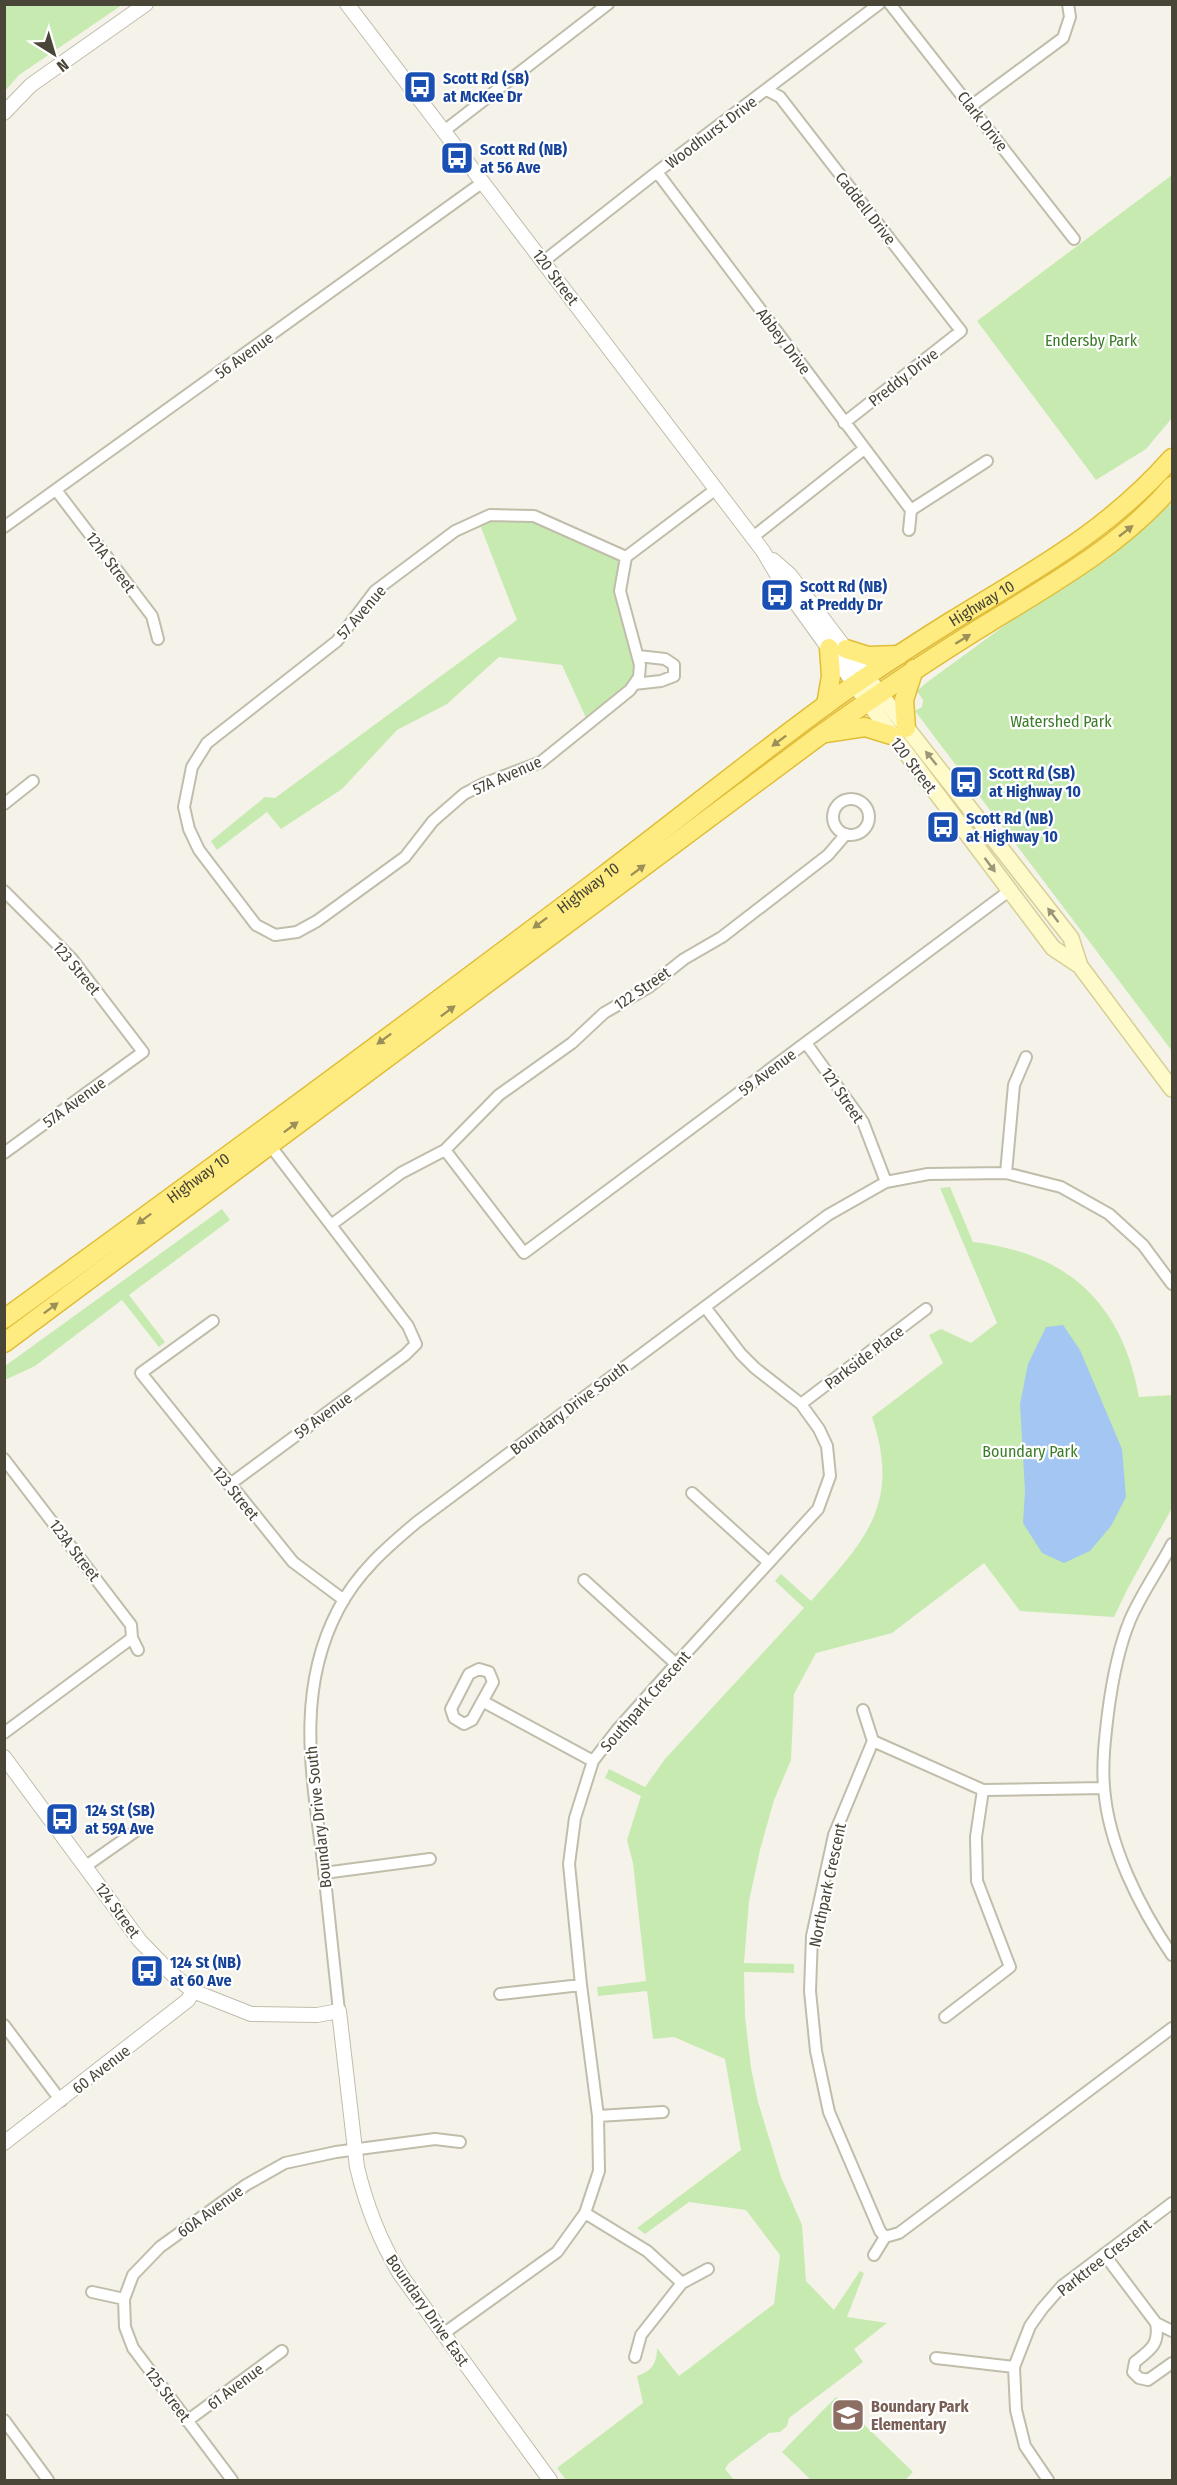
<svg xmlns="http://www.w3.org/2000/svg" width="1177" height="2485" viewBox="0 0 1177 2485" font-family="'Fira Sans Condensed',sans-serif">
  <rect width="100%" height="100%" fill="#f5f3e9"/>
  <path fill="#c7eab1" d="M5 4H122V5L19 75 5 91Z
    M1172 175V418L1146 449 1096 480 977 321Z
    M1172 503V1051L915 711 922 707 923 700 917 691 926 683Z
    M490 521H535L622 559 616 590 637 663C631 690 606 704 587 720L562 665 499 657 447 704 397 730 342 789 281 829 267 812 217 850 211 841 265 797 275 798 517 620 480 525Z
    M950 1187 973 1242C1068 1253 1122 1303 1139 1397L1172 1395V1508L1128 1588 1114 1617 1020 1611 984 1563 892 1633 816 1653 794 1694 791 1760 774 1800 760 1850 749 1901 744 1963 794 1964V1973L744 1972 745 2016 751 2068 758 2102 781 2177 802 2225 806 2281 834 2310 860 2271 864 2273 847 2317 887 2323 854 2349 863 2362 789 2418 787 2426 780 2432 769 2433 728 2464 725 2469 734 2480H566L557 2468 643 2403 637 2376C652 2371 657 2363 657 2348L679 2376 774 2304 780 2255 746 2210 689 2202 645 2234 637 2228 741 2150 725 2059 674 2037 653 2039 647 1991 598 1996 597 1987 646 1981 633 1863 627 1840 641 1796 605 1778 609 1769 645 1787 665 1759 804 1608 775 1581 781 1574 811 1601C866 1540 901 1503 872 1417L943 1363 929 1335 941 1329 971 1343 997 1323 940 1188Z
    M222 1209 230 1220 129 1295 165 1342 159 1347 122 1300 35 1366 5 1380V1366Z
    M836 2397 913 2472 905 2480H811L782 2452Z"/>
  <path fill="#a4c6f2" d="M1063 1325 1080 1350 1122 1449 1126 1497 1111 1526 1090 1551 1064 1563 1042 1553 1023 1523 1025 1491 1020 1404 1028 1364 1046 1327Z"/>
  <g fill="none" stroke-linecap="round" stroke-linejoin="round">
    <g stroke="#c1bdab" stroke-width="14">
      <path id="minor" d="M890 4 1074 239
        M767 90 780 97 961 331 844 423
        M971 106 1063 38 1070 17 1068 4
        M444 131 608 4
        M657 172 911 510 987 461
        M544 261 657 172 879 4
        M56 490 152 616 158 639
        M4 527 483 182
        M909 530 911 510
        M753 537 864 449
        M626 557 534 516 490 515 455 531 375 591 337 641 207 743 192 767 184 807 189 829 199 850 256 925 275 935 297 932 317 921 405 857 433 821 464 794 483 784 541 762 630 690 639 677 640 665 620 591 626 557 716 489
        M634 684 661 681 674 676V665L665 659 638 656
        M833 817a18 18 0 1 1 36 0a18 18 0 1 1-36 0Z
        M4 804 33 781
        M4 891 72 959 143 1052 4 1153
        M806 1043 863 1122 886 1182
        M445 1150 524 1253 1009 891
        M1006 1173 1014 1085 1026 1057
        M331 1225 401 1173 445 1150 499 1095 572 1043 604 1013 649 987 684 959 722 937 828 855 846 834
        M213 1321 141 1373 293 1562 344 1600
        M801 1404 926 1309
        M4 1459 131 1625 132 1638 138 1650
        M229 1485 405 1355 416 1344 408 1326 269 1144
        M692 1493 768 1562
        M1172 1544C1159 1569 1141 1594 1130 1620 1118 1649 1112 1682 1108 1713 1105 1738 1102 1762 1104 1787 1108 1845 1140 1908 1172 1955
        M584 1580 676 1664
        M479 1669 489 1672 493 1682 472 1720 464 1724 454 1718 451 1709 469 1674Z
        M484 1702 593 1761
        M863 1710 873 1741
        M4 1733 132 1638
        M1104 1788 983 1790 873 1741 834 1835 812 1936 810 1991 816 2051 829 2112 880 2231 885 2237 899 2233 1172 2028
        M86 1866 136 1831
        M324 1873 430 1859
        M500 1994 581 1985
        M339 2011C334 1964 329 1917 324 1870 313 1781 294 1694 338 1610 357 1573 386 1548 417 1522L828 1215 886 1182 928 1174 1006 1173 1061 1187 1109 1214 1143 1245 1172 1284
        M945 2017 1010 1967 977 1881 976 1837 983 1790
        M4 2025 61 2101
        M598 2116 663 2112
        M585 2213 647 2251 682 2283
        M1104 2254 1156 2323 1172 2331
        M874 2255 885 2237
        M92 2292 124 2299
        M1156 2323C1160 2345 1150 2350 1135 2362L1133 2372 1139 2378 1148 2380 1172 2363
        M443 2334 557 2252 585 2213 599 2171 598 2116 581 1985 569 1864 575 1818 593 1761 617 1730 676 1664 818 1509 830 1476 827 1446 819 1429 801 1404 755 1368 741 1354 705 1307
        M635 2357 641 2335 682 2283 708 2269
        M936 2358 1014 2367
        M4 2420 48 2480
        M187 2421 282 2351
        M232 2480 133 2348 125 2327 124 2299 133 2275 160 2247 246 2185 285 2163 336 2152 435 2139 460 2142
        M1048 2480 1025 2446 1016 2410 1014 2367 1030 2326 1042 2309 1062 2286 1172 2203"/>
    </g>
    <g stroke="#c1bdab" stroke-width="16">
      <path id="tertiary" d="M347 4 763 551 783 585 855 685
        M4 113 31 85 146 4
        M773 560 790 575 867 677
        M4 1757 140 1941 172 1974 193 1991 251 2014 317 2015 339 2011 357 2167C366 2205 380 2241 400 2274L550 2480
        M4 2143 188 2000 193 1991"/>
    </g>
    <g stroke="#d6cf98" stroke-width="18">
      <path id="secondary" d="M867 677 1071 938 1080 966 1172 1089
        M855 685 1053 948 1080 966"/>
    </g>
    <g stroke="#e1bd37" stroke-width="21">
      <g id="trunk">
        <path d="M846 649 868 656 899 655"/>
        <path d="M826 705 831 676 829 648"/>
        <path d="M906 728 904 700 914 669"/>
        <path d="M825 733 865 727 891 735"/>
        <path id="s1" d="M4 1319C205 1173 405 1026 603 876 677 820 748 762 823 707 864 677 907 649 950 622 1033 571 1107 532 1172 458"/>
        <path d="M4 1343 823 733C878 694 933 657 990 622 1055 582 1123 544 1172 486"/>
      </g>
    </g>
    <use href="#minor" stroke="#fff" stroke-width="10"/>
    <use href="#tertiary" stroke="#fff" stroke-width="14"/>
    <use href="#secondary" stroke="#fffac9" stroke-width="15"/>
    <use href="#trunk" stroke="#ffec81" stroke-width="18"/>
  </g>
  <defs><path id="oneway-solid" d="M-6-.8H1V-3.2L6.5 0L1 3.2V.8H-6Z" transform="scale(1.5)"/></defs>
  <g fill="#9b9058">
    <use href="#oneway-solid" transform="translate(1126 531) rotate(-38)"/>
    <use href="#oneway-solid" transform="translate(963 639) rotate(-32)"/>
    <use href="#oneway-solid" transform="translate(779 741) rotate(143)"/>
    <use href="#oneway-solid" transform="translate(638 870) rotate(-37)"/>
    <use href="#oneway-solid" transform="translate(540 923) rotate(143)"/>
    <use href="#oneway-solid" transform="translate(448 1011) rotate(-37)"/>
    <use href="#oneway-solid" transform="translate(384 1039) rotate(143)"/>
    <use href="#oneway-solid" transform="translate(291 1127) rotate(-37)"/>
    <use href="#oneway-solid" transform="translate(144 1219) rotate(143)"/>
    <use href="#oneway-solid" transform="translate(51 1308) rotate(-37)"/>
  </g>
  <g fill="#9b9679">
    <use href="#oneway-solid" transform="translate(931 758) rotate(-129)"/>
    <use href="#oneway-solid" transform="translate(990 865) rotate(53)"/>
    <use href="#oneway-solid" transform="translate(1053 915) rotate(-127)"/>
  </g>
  <defs>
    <g id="bus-square" transform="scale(1.725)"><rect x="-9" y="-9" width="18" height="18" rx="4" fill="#1a4fb4" stroke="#fff"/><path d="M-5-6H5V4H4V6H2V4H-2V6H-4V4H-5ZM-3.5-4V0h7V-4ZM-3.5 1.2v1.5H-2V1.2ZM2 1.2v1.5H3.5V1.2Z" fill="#fff"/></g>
    <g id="school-square" transform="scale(1.725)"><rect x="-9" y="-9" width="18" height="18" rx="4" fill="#8d6e63" stroke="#fff"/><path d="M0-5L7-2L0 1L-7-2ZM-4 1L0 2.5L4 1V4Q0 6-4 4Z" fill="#fff"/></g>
  </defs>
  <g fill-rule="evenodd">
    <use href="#bus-square" x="420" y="87"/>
    <use href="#bus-square" x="457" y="158"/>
    <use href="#bus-square" x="777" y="595"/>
    <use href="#bus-square" x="966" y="782"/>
    <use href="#bus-square" x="943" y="827"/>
    <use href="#bus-square" x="62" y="1819"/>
    <use href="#bus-square" x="147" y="1971"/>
    <use href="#school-square" x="848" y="2415"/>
  </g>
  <g text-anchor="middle" stroke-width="4.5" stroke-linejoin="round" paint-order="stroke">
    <g font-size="16" font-weight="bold" fill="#164399" stroke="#fff" text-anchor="start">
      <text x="443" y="84">Scott Rd (SB)<tspan x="443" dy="18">at McKee Dr</tspan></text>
      <text x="480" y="155">Scott Rd (NB)<tspan x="480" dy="18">at 56 Ave</tspan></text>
      <text x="800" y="592">Scott Rd (NB)<tspan x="800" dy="18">at Preddy Dr</tspan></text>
      <text x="989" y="779">Scott Rd (SB)<tspan x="989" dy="18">at Highway 10</tspan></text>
      <text x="966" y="824">Scott Rd (NB)<tspan x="966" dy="18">at Highway 10</tspan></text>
      <text x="85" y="1816">124 St (SB)<tspan x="85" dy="18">at 59A Ave</tspan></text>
      <text x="170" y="1968">124 St (NB)<tspan x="170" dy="18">at 60 Ave</tspan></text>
    </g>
    <g font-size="16" fill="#494537" stroke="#fff">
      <text transform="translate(983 121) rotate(52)" y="6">Clark Drive</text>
      <text transform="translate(711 132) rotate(-37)" y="6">Woodhurst Drive</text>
      <text transform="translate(866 208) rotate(52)" y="6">Caddell Drive</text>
      <text transform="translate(556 277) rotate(53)" y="6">120 Street</text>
      <text transform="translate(784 341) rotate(53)" y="6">Abbey Drive</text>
      <text transform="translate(244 355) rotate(-36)" y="6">56 Avenue</text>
      <text transform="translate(903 377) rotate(-38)" y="6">Preddy Drive</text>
      <text transform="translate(111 562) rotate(53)" y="6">121A Street</text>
      <text dy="6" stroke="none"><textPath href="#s1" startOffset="1212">Highway 10</textPath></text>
      <text transform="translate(361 612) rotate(-49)" y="6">57 Avenue</text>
      <text transform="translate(914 765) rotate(53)" y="6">120 Street</text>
      <text transform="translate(507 775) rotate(-24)" y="6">57A Avenue</text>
      <text dy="6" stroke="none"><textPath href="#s1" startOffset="726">Highway 10</textPath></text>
      <text transform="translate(77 968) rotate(50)" y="6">123 Street</text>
      <text transform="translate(642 988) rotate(-34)" y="6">122 Street</text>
      <text transform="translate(767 1072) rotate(-37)" y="6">59 Avenue</text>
      <text transform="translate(843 1095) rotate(56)" y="6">121 Street</text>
      <text transform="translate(74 1102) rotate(-36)" y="6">57A Avenue</text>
      <text dy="6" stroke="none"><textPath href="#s1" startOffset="240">Highway 10</textPath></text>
      <text transform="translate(864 1357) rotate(-37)" y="6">Parkside Place</text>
      <text transform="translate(569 1408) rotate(-37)" y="6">Boundary Drive South</text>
      <text transform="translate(323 1415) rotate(-36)" y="6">59 Avenue</text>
      <text transform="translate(236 1493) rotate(51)" y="6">123 Street</text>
      <text transform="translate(75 1550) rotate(53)" y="6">123A Street</text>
      <text transform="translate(645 1701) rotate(-49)" y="6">Southpark Crescent</text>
      <text transform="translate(318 1817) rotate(-96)" y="6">Boundary Drive South</text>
      <text transform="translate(827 1885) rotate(-78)" y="6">Northpark Crescent</text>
      <text transform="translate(118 1910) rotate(54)" y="6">124 Street</text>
      <text transform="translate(101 2069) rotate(-38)" y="6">60 Avenue</text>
      <text transform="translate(210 2211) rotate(-36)" y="6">60A Avenue</text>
      <text transform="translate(1104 2257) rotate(-38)" y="6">Parktree Crescent</text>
      <text transform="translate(428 2310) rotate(55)" y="6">Boundary Drive East</text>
      <text transform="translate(235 2386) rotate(-37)" y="6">61 Avenue</text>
      <text transform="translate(168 2394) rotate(53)" y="6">125 Street</text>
    </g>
    <g font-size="16" fill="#3b7c28" stroke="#fff">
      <text x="1091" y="346">Endersby Park</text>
      <text x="1061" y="727">Watershed Park</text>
      <text x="1030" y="1457">Boundary Park</text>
    </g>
    <g font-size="16" font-weight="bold" fill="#785e54" stroke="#fff" text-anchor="start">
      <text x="871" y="2412">Boundary Park<tspan x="871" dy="18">Elementary</tspan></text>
    </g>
  </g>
  <rect width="1177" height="2485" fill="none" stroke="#494537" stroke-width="12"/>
  <g transform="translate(54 54) rotate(143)" stroke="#ffffff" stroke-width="4.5" paint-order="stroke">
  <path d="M0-4.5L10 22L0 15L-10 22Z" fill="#494537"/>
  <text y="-9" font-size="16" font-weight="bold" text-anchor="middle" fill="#494537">N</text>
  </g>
</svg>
